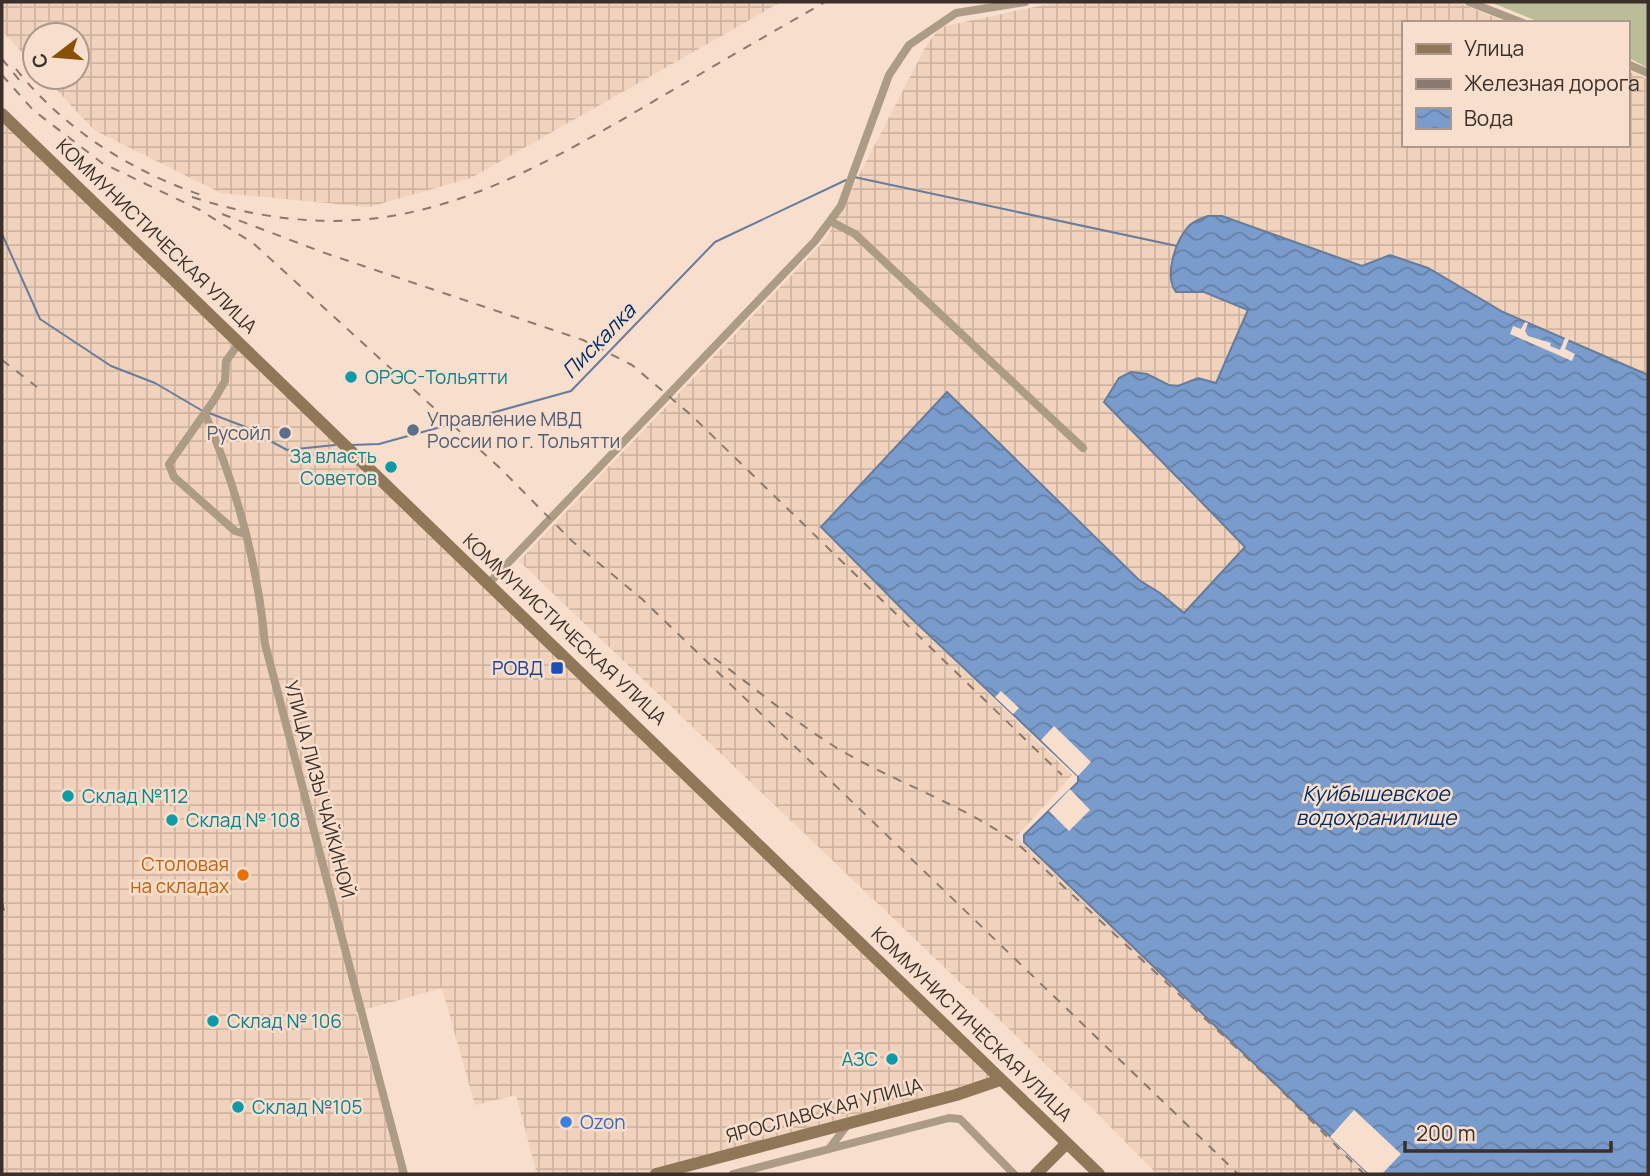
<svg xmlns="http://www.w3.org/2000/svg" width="1650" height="1176" viewBox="0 0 1650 1176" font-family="Manrope,sans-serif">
  <defs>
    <pattern id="industrial-grid" width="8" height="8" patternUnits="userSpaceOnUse" patternTransform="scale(1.75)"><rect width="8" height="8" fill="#f1d2bc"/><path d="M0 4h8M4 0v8" fill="none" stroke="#cfb5a2"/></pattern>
    <pattern id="water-waves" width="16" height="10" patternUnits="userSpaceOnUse" patternTransform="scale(1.75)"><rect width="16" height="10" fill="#7a9ccd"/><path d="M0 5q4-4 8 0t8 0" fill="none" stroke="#6580a6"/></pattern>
  </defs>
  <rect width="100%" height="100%" fill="#f7decd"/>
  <path fill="url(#industrial-grid)" d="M2 2H781L471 178 369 207 221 193 94 130 45 77H77V35H35V66L2 31Z
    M1058 2H1457L1508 23H1403V145H1627V71L1648 79V375L1503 312 1420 265 1386 255 1362 266 1222 216H1208L1194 221 1177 246 1171 280 1176 292H1204L1248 310 1216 383 1202 379 1177 386 1157 378H1119L1106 405 1176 473 1180 483 1245 547 1184 613 1160 593 1139 580 947 392 820 529 1072 775 1016 837 1369 1174H1157L1098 1114 519 561 826 239 927 44 941 27Z
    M2 116 993 1079 954 1093 645 1174H537L516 1095 475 1105 442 988 356 1012 401 1174H2Z"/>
  <path fill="#babe98" d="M1490 2H1648V68L1627 57V23H1542Z"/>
  <path fill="url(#water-waves)" stroke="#677c9c" stroke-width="2" d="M1208 216H1222L1362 266 1390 255 1428 268 1503 312 1648 375V1174H1369L1024 842V835L1078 782V776L909 616 821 527 947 392 1139 580 1160 593 1184 613 1245 547 1104 402 1119 378 1131 372 1147 374 1169 385 1178 386 1198 378 1216 383 1248 310 1204 292H1176C1164 276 1175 242 1188 227 1193 221 1200 219 1208 216Z"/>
  <path fill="#f7decd" d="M1525 322 1528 323 1525 331 1528 336 1551 343 1550 346 1560 350 1565 338 1569 339 1565 349 1575 354 1572 361 1510 334 1513 326 1521 329Z
    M1001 691 1019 708 1013 714 995 697Z
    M1054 726 1091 762 1078 776 1041 740Z
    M1070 789 1090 810 1069 831 1049 811Z
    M1354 1110 1401 1154 1382 1174H1369L1330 1137Z"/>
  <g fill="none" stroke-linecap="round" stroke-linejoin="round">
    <path stroke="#677c9c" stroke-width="2" d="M854 177 1177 246
      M2 234 40 319 111 366 155 383 201 410
      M209 413 243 426 287 450 335 445
      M351 445 379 444 571 391 715 242 846 180"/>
    <path stroke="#ac9b85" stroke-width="8" d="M1469 2 1523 23
      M1627 64 1648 73
      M830 221 855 234 1083 448
      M240 342 226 361 225 381 214 400 169 464 174 477 235 531 245 534
      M205 414C236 486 258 566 265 644L404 1174
      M488 584 815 241 841 206 889 75 909 45 956 13 1025 2
      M829 1149 848 1124
      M733 1174 949 1118 960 1119 1014 1174"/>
    <path stroke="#907757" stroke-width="12" d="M2 114 1099 1174
      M656 1174 956 1095 1000 1080
      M1036 1174 1067 1143"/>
    <path stroke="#89796e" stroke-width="2" stroke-dasharray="9 9" stroke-linecap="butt" d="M2 59 20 81
      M16 69C64 129 129 170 201 195
      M2 75 33 110 102 163 200 210 253 243 501 469 572 541 642 599 1238 1174
      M192 197C371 255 484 200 637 111 700 74 762 38 825 2
      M222 214 322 252 583 340 632 365 691 415 1062 775
      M2 360 37 387
      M714 658C758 690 801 728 849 755 905 786 967 807 1019 845L1274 1083 1364 1174
      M2 902 5 915"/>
  </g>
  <g fill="#0f9aa8" stroke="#f7decd" stroke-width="2.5">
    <circle cx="351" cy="377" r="7"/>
    <circle cx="391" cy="467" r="7"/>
    <circle cx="68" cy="796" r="7"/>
    <circle cx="172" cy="820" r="7"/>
    <circle cx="213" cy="1021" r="7"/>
    <circle cx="892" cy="1059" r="7"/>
    <circle cx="238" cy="1107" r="7"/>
  </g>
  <g fill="#5c6f8a" stroke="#f7decd" stroke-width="2.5">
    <circle cx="413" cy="430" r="7"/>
    <circle cx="285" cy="433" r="7"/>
  </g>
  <rect fill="#1a4fb4" stroke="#f7decd" stroke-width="2.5" x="550" y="661" width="14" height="14" rx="3.5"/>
  <circle fill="#e8710a" stroke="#f7decd" stroke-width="2.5" cx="243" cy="875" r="7"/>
  <circle fill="#3f7fe0" stroke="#f7decd" stroke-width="2.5" cx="566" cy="1122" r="7"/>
  <g text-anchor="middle" stroke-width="5" stroke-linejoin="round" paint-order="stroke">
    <g font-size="19" fill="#3a3029" stroke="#f7decd">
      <text transform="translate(157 236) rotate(44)" y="7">КОММУНИСТИЧЕСКАЯ УЛИЦА</text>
      <text transform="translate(565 629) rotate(43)" y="7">КОММУНИСТИЧЕСКАЯ УЛИЦА</text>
      <text transform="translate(320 789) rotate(75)" y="7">УЛИЦА ЛИЗЫ ЧАЙКИНОЙ</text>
      <text transform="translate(972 1024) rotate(44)" y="7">КОММУНИСТИЧЕСКАЯ УЛИЦА</text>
      <text transform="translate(824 1110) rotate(-15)" y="7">ЯРОСЛАВСКАЯ УЛИЦА</text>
    </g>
    <g font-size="19" fill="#0d838f" stroke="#f7decd" text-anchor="start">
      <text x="365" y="384">ОРЭС-Тольятти</text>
      <text x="377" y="463" text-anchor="end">За власть<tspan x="377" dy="22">Советов</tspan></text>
      <text x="82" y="803">Склад №112</text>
      <text x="186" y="827">Склад № 108</text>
      <text x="227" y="1028">Склад № 106</text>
      <text x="878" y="1066" text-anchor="end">АЗС</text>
      <text x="252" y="1114">Склад №105</text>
    </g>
    <g font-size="19" fill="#4e5e75" stroke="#f7decd" text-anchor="start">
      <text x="427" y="426">Управление МВД<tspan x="427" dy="22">России по г. Тольятти</tspan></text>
      <text x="271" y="440" text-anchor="end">Русойл</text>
    </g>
    <g font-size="19" fill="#164399" stroke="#f7decd" text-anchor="end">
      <text x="543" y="675">РОВД</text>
    </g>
    <g font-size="19" fill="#c56008" stroke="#f7decd" text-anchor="end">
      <text x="229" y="871">Столовая<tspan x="229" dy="22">на складах</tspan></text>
    </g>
    <g font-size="19" fill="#366cbe" stroke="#f7decd" text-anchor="start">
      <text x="580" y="1129">Ozon</text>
    </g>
    <g font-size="21" font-style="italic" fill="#002e67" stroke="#f7decd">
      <text transform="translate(599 341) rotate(-46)" y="7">Пискалка</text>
      <text x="1376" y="801">Куйбышевское<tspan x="1376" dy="24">водохранилище</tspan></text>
    </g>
  </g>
  <rect width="1650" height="1176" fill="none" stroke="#3a3029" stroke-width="7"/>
  <rect x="1402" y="21" width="228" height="126" fill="#f7decd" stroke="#ab988b" stroke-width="2"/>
  <rect x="1416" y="44" width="35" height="10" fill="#907757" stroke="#ab988b" stroke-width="2"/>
  <text x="1464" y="56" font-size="21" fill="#3a3029">Улица</text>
  <rect x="1416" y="79" width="35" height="10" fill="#89796e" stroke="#ab988b" stroke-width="2"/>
  <text x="1464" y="91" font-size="21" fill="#3a3029">Железная дорога</text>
  <rect x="1416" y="108" width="35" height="21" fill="url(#water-waves)" stroke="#ab988b" stroke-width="2"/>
  <text x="1464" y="126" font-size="21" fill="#3a3029">Вода</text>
  <g transform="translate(56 56) rotate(254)"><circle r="33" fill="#f7decd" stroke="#ab988b" stroke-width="2"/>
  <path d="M0-5L12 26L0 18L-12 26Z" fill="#8a500a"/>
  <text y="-10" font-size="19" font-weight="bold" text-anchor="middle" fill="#3a3029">С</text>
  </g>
  <path d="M1405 1141v10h206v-10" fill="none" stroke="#3a3029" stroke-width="3.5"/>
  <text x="1416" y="1141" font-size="21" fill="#3a3029" stroke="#f7decd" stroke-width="5" paint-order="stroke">200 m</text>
</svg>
